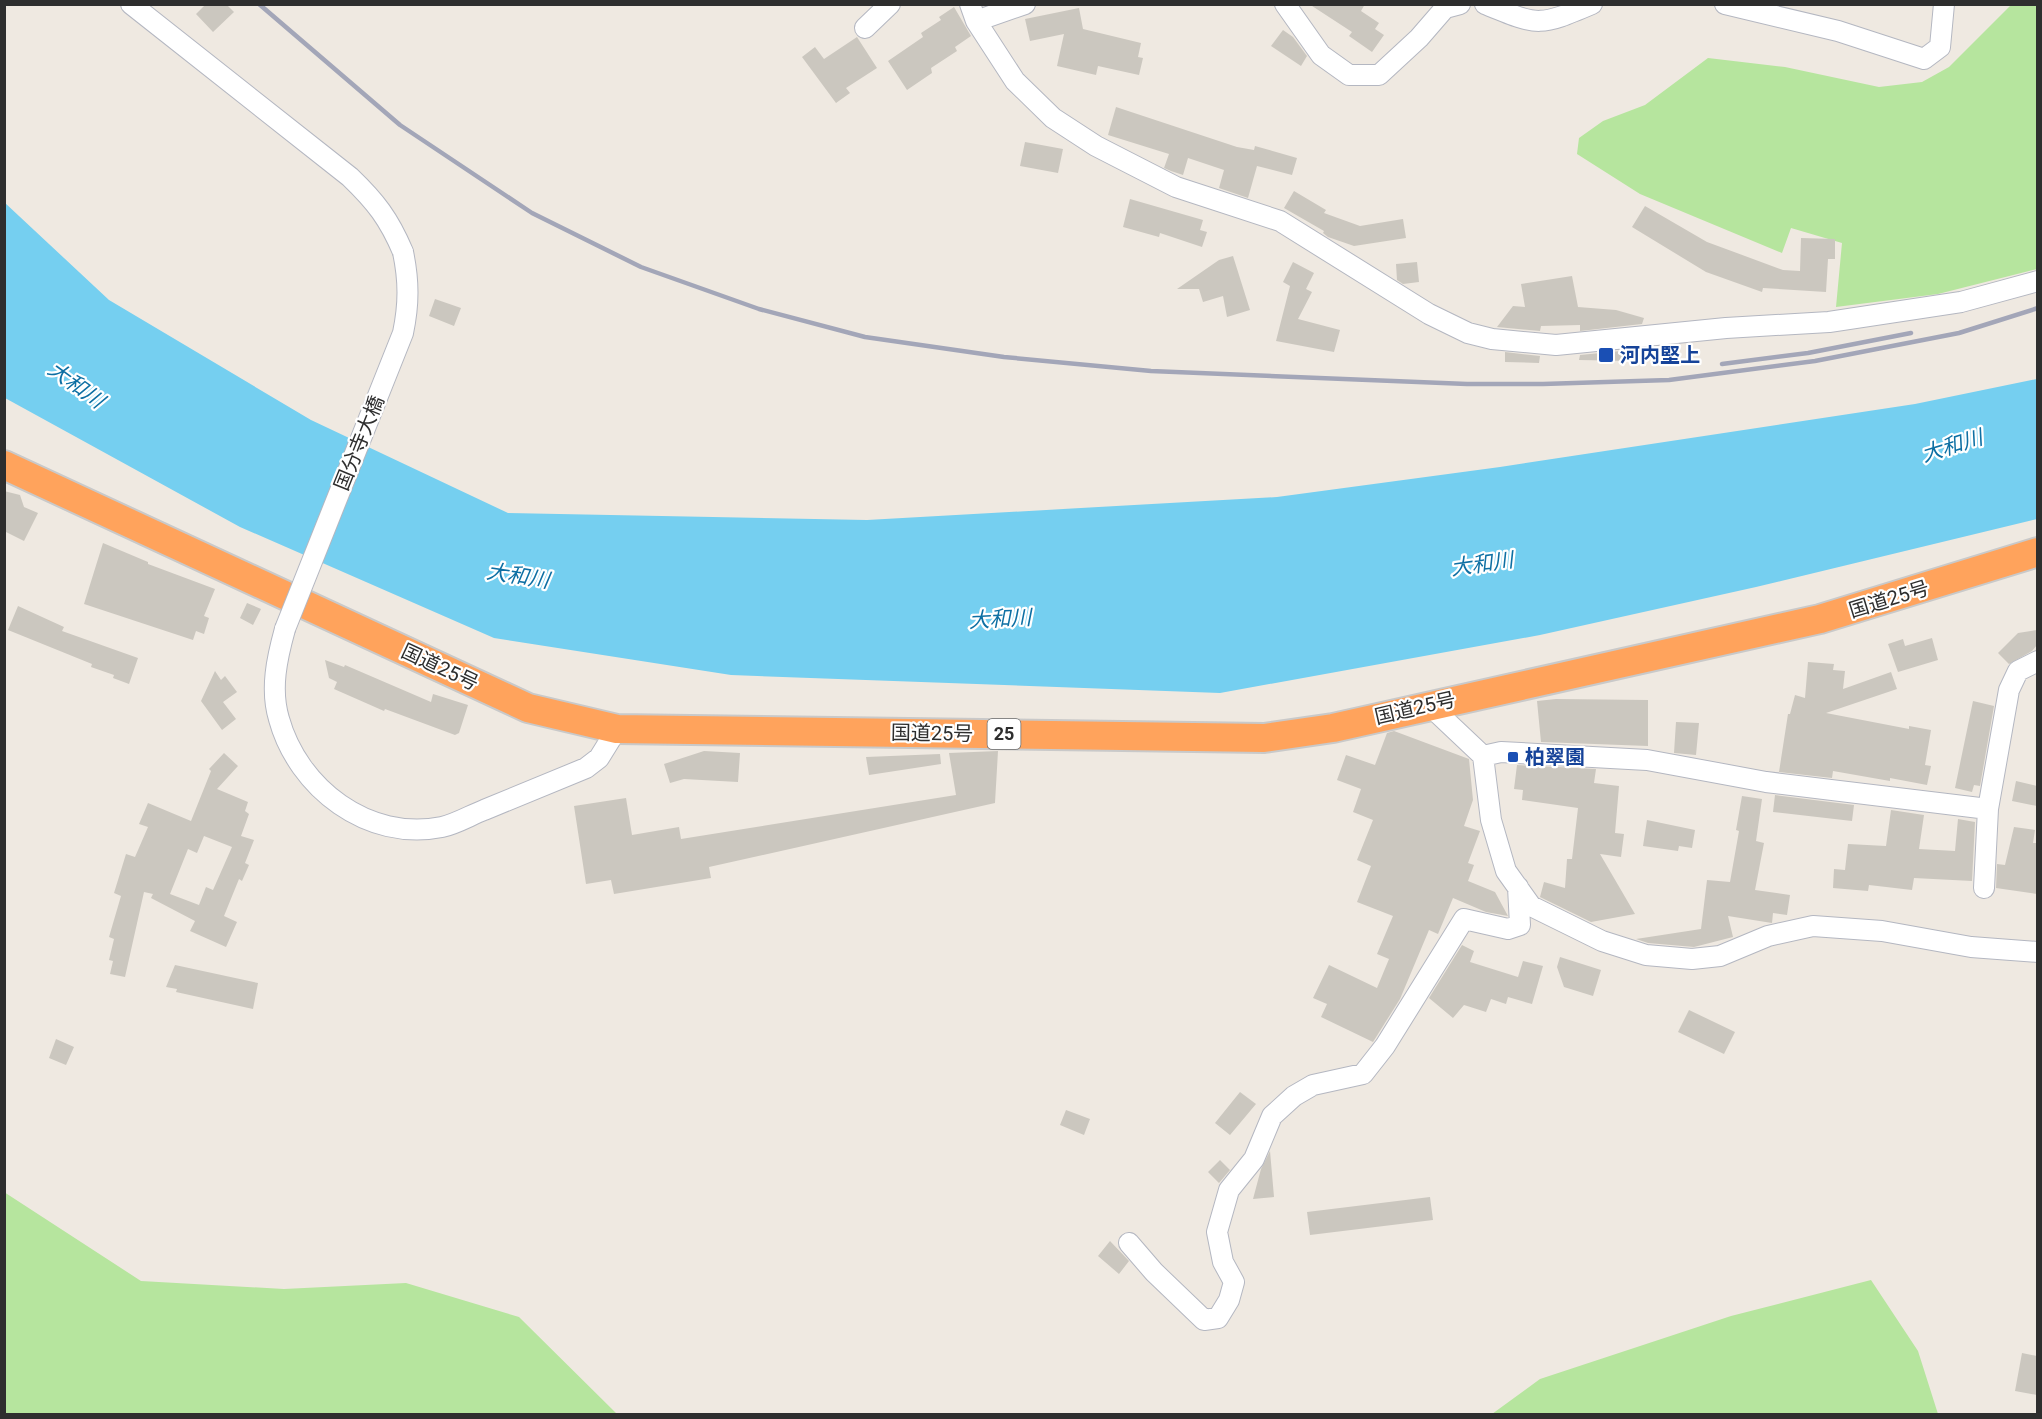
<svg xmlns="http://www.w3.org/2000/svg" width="2042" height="1419" viewBox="0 0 2042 1419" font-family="Roboto,'Noto Sans JP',sans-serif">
  <rect width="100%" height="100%" fill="#efe9e1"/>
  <path fill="#b6e59e" d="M2011 5H2037V269L1938 294 1836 307 1842 243 1791 228 1782 253 1640 194 1577 154 1579 138 1603 121 1645 105 1708 58 1785 67 1879 87 1922 82 1949 67Z
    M4 1192 141 1281 284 1289 406 1283 519 1317 617 1414H5Z
    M1871 1280 1918 1351 1938 1414H1492L1540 1379 1731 1316Z"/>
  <path fill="#75cff0" d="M4 202 109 300 311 420 508 513 867 520 1277 497 1500 467 1915 404 2037 379V519L1756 587 1540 635 1220 693 731 675 494 638 240 527 5 398Z"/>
  <path fill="#cbc7bf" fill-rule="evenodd" d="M206 4H226L234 12 213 32 196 14Z
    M1309 4H1365L1361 11 1379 23 1375 29 1384 35 1372 52 1349 36 1352 32Z
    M954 7 971 36 955 47 957 51 931 68 932 73 907 90 888 61 923 37 921 33 941 20 939 17Z
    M1079 8 1083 29 1141 43 1138 57 1143 58 1139 75 1098 66 1096 75 1057 66 1064 34 1030 41 1025 19Z
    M1283 30 1293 37 1307 56 1301 66 1271 46Z
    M857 37 877 68 846 88 850 93 836 103 802 57 815 47 824 59Z
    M1116 107 1237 147 1254 150 1255 146 1297 158 1292 175 1257 166 1248 198 1219 188 1224 170 1188 158 1183 175 1171 171 1164 168 1169 154 1108 135Z
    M1025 142 1063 149 1058 173 1020 166Z
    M1294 191 1326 210 1324 213 1360 226 1403 219 1406 238 1354 246 1328 237 1323 233 1324 231 1284 208Z
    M1130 199 1203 220 1200 230 1207 232 1202 247 1160 233 1159 237 1123 227Z
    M1645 206 1707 242 1783 270 1800 271 1801 238 1835 239V259H1828L1826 292 1763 288 1762 292 1706 272 1632 227Z
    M1233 256 1250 310 1227 317 1223 296 1203 302 1199 289H1177L1219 260Z
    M1293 262 1314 273 1306 289 1312 292 1298 319 1340 330 1334 352 1276 341 1290 286 1283 282Z
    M1417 262 1419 282 1403 284 1397 280 1396 264Z
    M1572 276 1578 307 1616 310 1644 318 1642 324 1580 331V325L1541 326 1540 331 1497 327 1513 306 1525 307 1521 284Z
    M435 299 461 308 454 326 429 316Z
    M1631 350V361L1579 360 1580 355Z
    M1505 352 1540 356 1539 363 1505 362Z
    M4 491 20 495 24 507 38 513 24 541 4 531Z
    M103 543 148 562V564L215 589 204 616 209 618 204 634 196 631 193 640 84 604Z
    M247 603 261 609 253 625 240 618Z
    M18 606 64 627 62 631 138 658 129 684 113 678 114 675 91 667 92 664 8 630Z
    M2037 630V645L2032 651 2009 664 1998 653 2018 633Z
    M1932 638 1938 660 1898 672 1888 644 1903 639 1905 646Z
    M325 660 344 667 345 665 431 702 433 694 468 705 459 733 455 735 385 709 384 711 334 689 337 682 329 678Z
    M1808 662 1834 664 1833 670 1845 671 1843 689 1891 672 1897 689 1826 713 1909 729V726L1931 730 1925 765 1931 766 1927 785 1890 778V781L1833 771 1832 778 1779 772 1788 714H1790L1795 695 1805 698Z
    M215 671 221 680 225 676 237 692 223 702 236 719 222 730 201 701Z
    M1556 699 1648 700V746L1541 742 1537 701Z
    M1973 701 1994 706 1980 786 1974 785 1972 792 1955 788Z
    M1676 722 1699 723 1696 755 1674 753Z
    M1394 731 1469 759 1473 800 1464 826 1480 831 1468 863 1474 865 1468 881 1495 892 1508 916 1486 912 1453 898 1438 934 1429 930 1400 999 1373 1042 1321 1017 1327 1004 1313 998 1329 965 1377 988 1389 959 1377 954 1393 916 1357 902 1371 866 1357 860 1373 820 1353 812 1361 789 1337 780 1346 755 1375 765 1387 733Z
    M704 751 740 753 738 782 684 779 670 783 664 764Z
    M998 751 995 803 709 867 711 878 614 894 611 880 586 884 574 806 626 798 632 835 679 827 681 839 956 795 949 753Z
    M224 753 238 766 217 789 248 802 245 811 249 814 241 836 254 840 245 863 249 865 242 881 239 879 224 916 237 922 226 947 190 931 195 921 151 898 153 894 144 892 125 977 110 974 113 961 109 960 114 939 109 937 121 896 114 893 126 854 135 857 148 827 139 824 148 803 191 821 211 771 209 769ZM204 836 232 847 213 890 206 887 199 905 170 894 188 849 197 853Z
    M940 754 941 764 869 775 866 757Z
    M1517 765 1596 769 1594 783 1619 786 1615 833 1624 834 1621 857 1600 854 1635 914 1591 922 1540 897 1544 882 1565 888 1567 859H1572L1578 808 1522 800 1523 790 1514 789Z
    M2016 781 2037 786V806L2012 801Z
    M1775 795 1854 805 1852 821 1773 812Z
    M1742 796 1762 799 1756 841 1764 843 1755 890 1790 895 1787 915 1773 913 1772 923 1728 916 1733 937 1694 947 1648 943 1636 939 1701 929 1707 880 1730 882 1739 831 1736 830Z
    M1891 810 1924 815 1919 849 1955 851 1958 819 1975 822 1972 881 1914 878 1912 890 1869 885 1868 891 1833 888 1834 869 1845 870 1848 844 1886 846Z
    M1647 820 1695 830 1692 848 1679 846 1678 851 1643 846Z
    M2014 827 2035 830 2033 843H2037V894L1996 888 1997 864 2005 865Z
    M1462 945 1474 951 1470 962 1518 977 1523 961 1543 966 1532 1004 1508 997 1506 1004 1491 999 1486 1012 1464 1005 1453 1018 1429 998Z
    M1560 957 1601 970 1593 996 1564 987 1557 967Z
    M175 965 258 983 253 1009 176 992 177 989 166 987Z
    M1689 1010 1735 1032 1724 1054 1678 1032Z
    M56 1039 74 1047 66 1065 49 1058Z
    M1240 1092 1256 1104 1230 1135 1215 1123Z
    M1066 1110 1090 1119 1084 1135 1060 1125Z
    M1270 1151 1274 1197 1253 1199 1261 1169Z
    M1220 1160 1230 1170 1219 1183 1208 1172Z
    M1430 1197 1433 1220 1310 1235 1307 1212Z
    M1110 1241 1129 1261 1119 1274 1098 1256Z
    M2022 1353 2037 1356V1395L2015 1391Z"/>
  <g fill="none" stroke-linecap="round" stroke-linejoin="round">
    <g stroke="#b4b7c1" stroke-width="22">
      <path id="minor" d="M131 4 350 177C376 202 389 219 403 252
        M970 4 976 21 1015 81 1053 118 1096 146 1176 187 1280 221 1429 314 1468 333 1492 339 1556 345 1726 328 1829 322 1961 302 2038 281
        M1285 4 1321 55 1349 75H1379L1419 38 1445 8 1460 4
        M1485 4C1539 26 1538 27 1592 4
        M1725 4 1838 31 1924 59 1940 47 1944 4
        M976 21 1025 4
        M865 28 890 4
        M285 629C277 658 270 689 279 719 298 788 368 842 442 827 456 824 471 815 484 810 518 796 552 782 586 768L599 758 617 729
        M1429 705 1483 756 1491 820 1506 871 1531 906 1602 941 1646 955 1692 959 1720 956 1768 936 1813 926 1882 931 1971 947 2038 952
        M1483 756 1501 752 1647 760 1766 782 1988 809
        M1984 888 1988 809 2009 690 2018 671 2038 661
        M1129 1243 1154 1272 1204 1320 1218 1318 1229 1300 1234 1282 1223 1262 1217 1232 1229 1190 1254 1159 1272 1116 1294 1096 1313 1085 1363 1074 1385 1046 1464 919 1508 929 1520 925 1518 887"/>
    </g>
    <g stroke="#c9c9c9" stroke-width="32">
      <path id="highway" d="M4 465 528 708 617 729 1264 738 1333 728 1820 619 2038 552"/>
    </g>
    <use href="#minor" stroke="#fff" stroke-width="20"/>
    <use href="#highway" stroke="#ffa35c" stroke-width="28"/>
    <path stroke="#a3a6b8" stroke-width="4.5" d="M259 4 400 125 532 213 641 267 759 309 865 337 1004 357 1151 371 1467 384H1543L1669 380 1815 361 1959 333 2038 308
      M1722 364 1808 353 1911 333"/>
    <g stroke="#b4b7c1" stroke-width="22" stroke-linecap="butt">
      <path id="minor-bridge" d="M285 629 403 333C409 304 409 281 403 252"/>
    </g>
    <use href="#minor-bridge" stroke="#fff" stroke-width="20"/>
  </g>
  <g fill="#1a4fb4" stroke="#fff" stroke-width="2">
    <rect x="1598" y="347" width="16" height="16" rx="3"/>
    <rect x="1507" y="751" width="12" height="12" rx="3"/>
  </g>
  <g text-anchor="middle" stroke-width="4.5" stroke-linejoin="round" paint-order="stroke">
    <rect fill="#fff" stroke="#6d6d6d" stroke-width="1.5" x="987.5" y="719" width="33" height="30" rx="4.5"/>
    <g font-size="18" font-weight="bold" fill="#2e2e2e">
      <text x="1004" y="740">25</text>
    </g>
    <g font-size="20" font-weight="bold" fill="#164399" stroke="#fff" text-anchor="start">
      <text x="1620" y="362">河内堅上</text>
      <text x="1525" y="764">柏翠園</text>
    </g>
    <g font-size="20" fill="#2e2e2e" stroke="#fff">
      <text transform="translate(359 443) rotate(-68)" y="7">国分寺大橋</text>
      <text transform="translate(1889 599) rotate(-17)" y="7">国道25号</text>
      <text transform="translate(440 667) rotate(25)" y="7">国道25号</text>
      <text transform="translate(1415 708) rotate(-13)" y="7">国道25号</text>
      <text transform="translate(932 733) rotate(1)" y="7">国道25号</text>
    </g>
    <g font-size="21" font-style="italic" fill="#0d6fa3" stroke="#fff">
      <text transform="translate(76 385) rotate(36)" y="7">大和川</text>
      <text transform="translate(1952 446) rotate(-17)" y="7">大和川</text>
      <text transform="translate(1482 564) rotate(-8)" y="7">大和川</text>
      <text transform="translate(518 576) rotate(9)" y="7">大和川</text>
      <text transform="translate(1000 619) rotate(-3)" y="7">大和川</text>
    </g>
  </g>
  <rect width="2042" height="1419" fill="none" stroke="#2e2e2e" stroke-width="12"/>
</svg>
